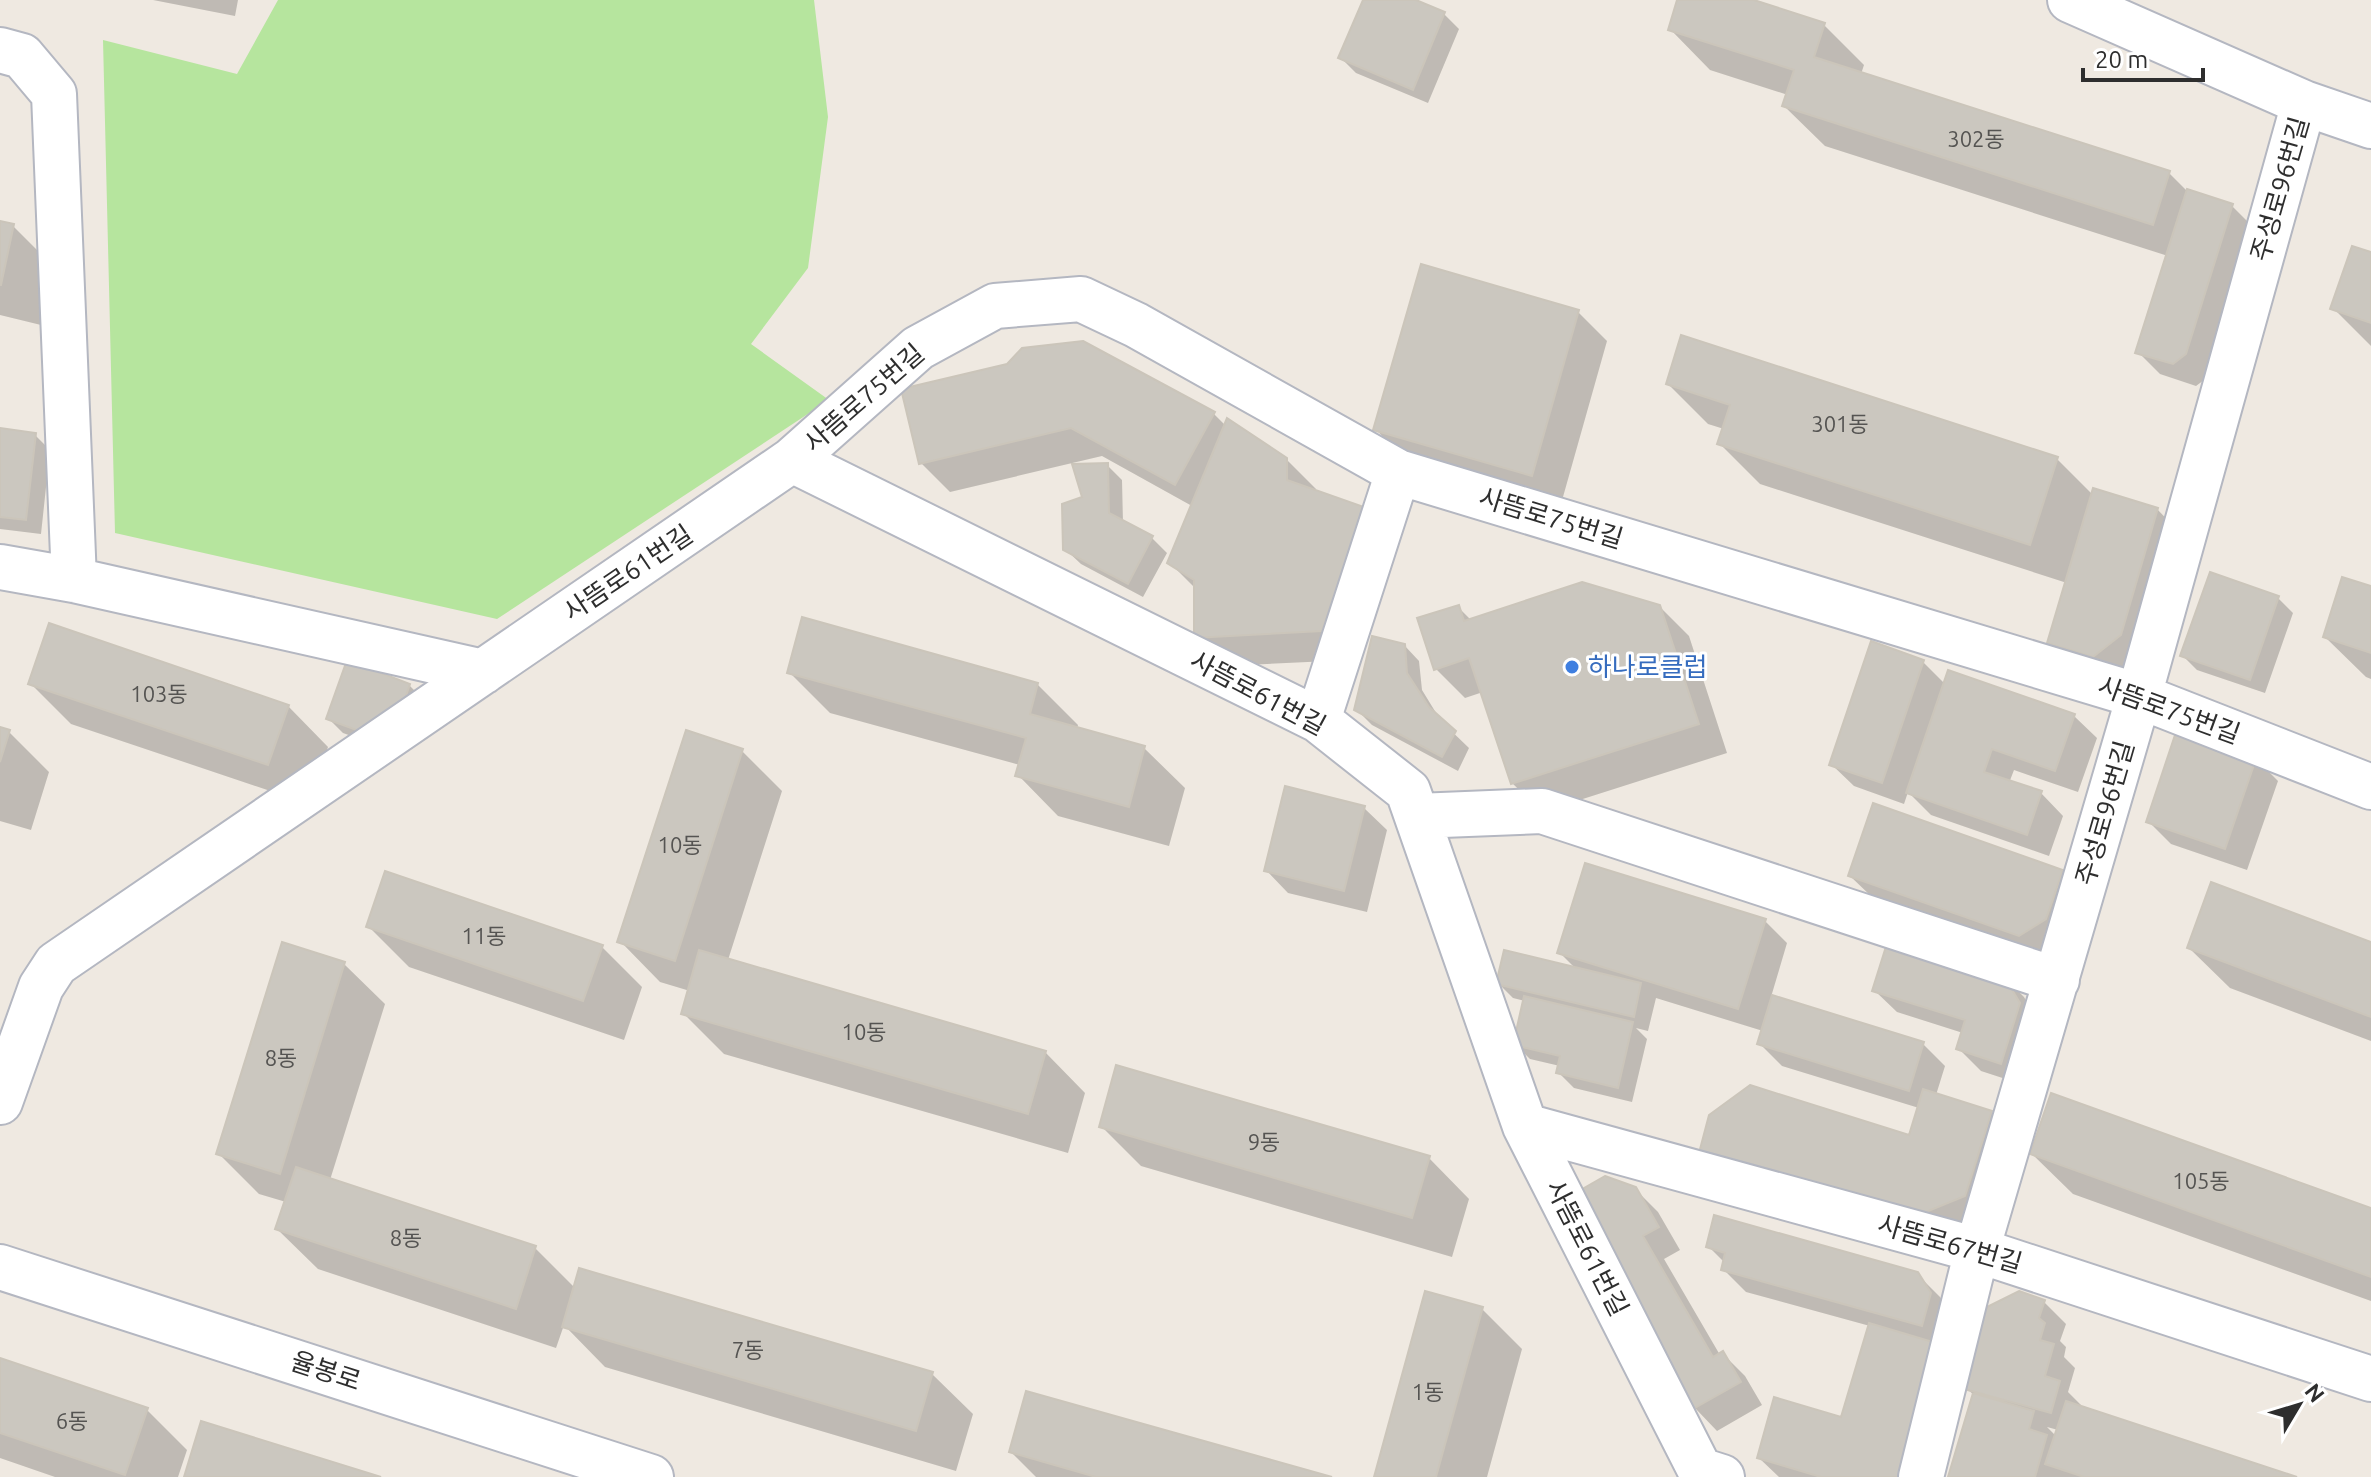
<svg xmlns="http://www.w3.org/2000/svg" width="2371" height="1477" viewBox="0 0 2371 1477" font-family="Ubuntu,'Noto Sans KR',sans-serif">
  <rect width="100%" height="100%" fill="#efe9e1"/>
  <path fill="#b6e59e" d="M278 0H814L828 117 808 268 751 344 829 400 497 619 115 533 103 40 237 74Z"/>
  <path fill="#0003" fill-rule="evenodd" d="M153 0H238L235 16Z
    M1365 0H1411L1444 14 1459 29 1428 103 1356 73 1341 58Z
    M1679 0H1747L1824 25 1864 65 1861 74 2169 173 2188 192 2232 206 2254 228 2208 377 2196 386 2160 374 2138 352 2168 256 1825 146 1784 106 1788 95 1710 70 1670 29Z
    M0 223 13 226 53 266 41 325 0 315Z
    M2371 255V346L2333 308Z
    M1578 312 1607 341 1561 504 1405 458 1375 429Z
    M1668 384 2057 459 2093 495 2157 509 2179 532 2142 658 2116 679 2072 665 2049 643 2067 583 1760 484 1720 444 1724 429 1708 424Z
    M903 391 1214 414 1226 426 1286 459 1316 489V492L1363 508 1351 660 1225 666 1196 637V589L1169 562 1192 506 1102 456 950 492 921 463Z
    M0 430 35 435 50 450 41 534 0 529Z
    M1107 465 1122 480 1123 523 1152 538 1167 553 1143 597 1081 564 1065 549Z
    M2371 588V679L2366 677 2325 637Z
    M2278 598 2293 613 2265 693 2197 670 2182 655Z
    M1659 606 1689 636 1727 753 1542 812 1512 783 1483 692 1465 698 1436 669 1458 607 1471 620Z
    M1404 645 1419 661 1422 690 1441 721 1469 748 1458 771 1372 725 1357 710Z
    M1922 661 1945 684 2074 716 2097 738 2078 792 2014 770 2009 783 2041 793 2063 816 2049 856 1931 815 1908 792 1904 804 1854 786 1831 764Z
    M789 672 1037 684 1078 725 1077 729 1144 748 1185 788 1169 846 1058 816 1018 775 1020 765 830 713Z
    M31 684 288 706 328 747 309 804 71 724Z
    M409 685 424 700 388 749 343 733 328 718Z
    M0 729 9 732 49 772 31 830 0 821Z
    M742 751 782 791 728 960 1045 1052 1085 1093 1068 1153 724 1054 683 1013 690 991 660 982 620 941Z
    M2255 758 2278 781 2247 870 2171 844 2149 822Z
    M1364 808 1387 830 1367 912 1288 893 1266 870Z
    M2062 871 2085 894 2042 958 1873 898 1850 876Z
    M1765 921 1787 943 1771 997 1923 1044 1945 1066 1936 1095 1991 1113 2020 1142 1957 1240 1731 1181 1910 1137 1919 1108 1782 1066 1759 1043 1763 1031 1656 998 1648 1031 1636 1028 1647 1039 1632 1102 1574 1088 1559 1073 1560 1066 1530 1059 1515 1044 1525 1001 1513 998 1498 983 1577 970 1559 952Z
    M368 926 602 947 642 987 624 1040 409 967Z
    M2371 944V1041L2230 988 2189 948Z
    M344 964 385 1004 330 1180 535 1248 575 1288 932 1374 973 1414 956 1471 605 1367 564 1325 556 1348 318 1269 277 1229 286 1202 259 1194 219 1154Z
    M2001 974 2024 997 2041 1027 2024 1085 1981 1071 1959 1049 1963 1033 1897 1012 1874 990Z
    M1101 1126 1429 1158 1469 1199 1452 1257 1141 1166Z
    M2032 1154 2371 1210V1301L2073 1194Z
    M1635 1189 1658 1212 1680 1250 1664 1259 1720 1355 1723 1354 1745 1376 1762 1405 1717 1431 1695 1408 1573 1197Z
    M1708 1246 1917 1274 1940 1297 1953 1317 1926 1477H1779L1759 1458 1842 1420 1870 1326 1746 1292 1723 1269 1725 1263Z
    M2044 1302 2066 1324 2060 1341 2066 1347 2064 1357 2075 1368 2068 1392 2081 1405 2080 1408 2290 1477H1950L1975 1396 1966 1388ZM2047 1427 2058 1430 2056 1436Z
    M1482 1309 1522 1349 1487 1477H1376Z
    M0 1360 147 1410 187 1450 178 1477H55L0 1458Z
    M1011 1452 1325 1477H1036Z"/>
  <path fill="#cbc7bf" stroke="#cbc5ba" stroke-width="2" d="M1363 0H1416L1445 12 1413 90 1338 58Z
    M1677 0H1754L1825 23 1814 57 2170 171 2153 225 1782 106 1794 70 1668 30Z
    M2187 189 2233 204 2186 354 2173 364 2135 353Z
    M0 221 14 224 1 285H0Z
    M2352 246 2371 252V323L2330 309Z
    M1421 264 1579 310 1532 476 1373 430Z
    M1681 335 2058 457 2030 545 1717 444 1730 405 1666 384Z
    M1083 341 1215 412 1175 485 1071 428 919 464 901 389 1007 364 1022 348Z
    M1227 418 1287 458V480L1364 507 1322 631 1194 638V580L1167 563Z
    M0 428 36 433 26 520 0 517Z
    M1108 463 1109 513 1153 536 1128 584 1063 550 1062 504 1082 497 1072 464Z
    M2093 488 2158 508 2121 635 2093 657 2047 643Z
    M2210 572 2279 596 2250 680 2180 656Z
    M2342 577 2371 586V653L2323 637Z
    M1582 582 1660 605 1699 724 1511 784 1469 658 1434 670 1417 618 1459 605 1464 621Z
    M802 617 1038 683 1030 714 1145 746 1129 807 1015 776 1026 738 787 673Z
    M49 623 289 705 268 765 28 684Z
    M1372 636 1405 644 1407 673 1429 707 1456 731 1442 757 1354 710Z
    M1871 641 1924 660 1882 783 1829 765Z
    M347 660 410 684 397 722 380 716 373 736 326 719Z
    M1948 670 2075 714 2055 771 1992 749 1984 772 2042 791 2027 835 1906 793Z
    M0 727 10 730 0 762Z
    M2177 729 2257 756 2225 849 2146 822Z
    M686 730 743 749 675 961 617 942Z
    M1285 786 1365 806 1344 891 1264 871Z
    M1873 803 2063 870 2046 919 2019 936 1848 876Z
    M1585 863 1766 919 1738 1009 1557 953Z
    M385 871 603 945 583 1001 366 927Z
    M2211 882 2371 942V1017L2187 948Z
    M1889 937 2002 973 2020 1003 2001 1064 1956 1049 1965 1020 1872 991Z
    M282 942 345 962 280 1174 216 1154Z
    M699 950 1046 1051 1028 1114 681 1014Z
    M1504 950 1641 983 1634 1017 1496 984Z
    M1772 995 1924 1042 1909 1091 1757 1044Z
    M1524 996 1633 1022 1618 1088 1556 1073 1560 1056 1513 1045Z
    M1116 1065 1430 1156 1412 1218 1099 1127Z
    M1750 1085 1909 1135 1923 1089 1992 1111 1965 1196 1926 1212 1699 1153 1709 1115Z
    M2051 1093 2371 1208V1277L2030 1154Z
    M296 1167 536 1246 516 1309 275 1229Z
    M1605 1176 1636 1187 1659 1227 1643 1236 1713 1357 1723 1351 1741 1382 1693 1409 1570 1196Z
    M1714 1215 1918 1272 1931 1293 1922 1326 1721 1270 1725 1253 1706 1247Z
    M579 1268 933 1372 916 1431 562 1327Z
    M1425 1291 1483 1307 1436 1477H1374Z
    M2019 1291 2045 1300 2039 1318 2045 1323 2040 1340 2054 1344 2045 1376 2060 1381 2051 1413 1964 1389 1987 1307Z
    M1869 1323 1936 1343 1898 1477H1821L1757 1458 1774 1397 1841 1417Z
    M0 1358 148 1408 125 1475 0 1433Z
    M1026 1391 1332 1477H1096L1009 1452Z
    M1973 1393 2034 1411 2029 1429 2047 1435 2035 1477H1948Z
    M2066 1401 2297 1477H2084L2045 1464Z
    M201 1421 381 1477H184Z"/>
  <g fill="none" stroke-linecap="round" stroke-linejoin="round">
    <g stroke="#b4b7c1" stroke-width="48">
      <path id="minor" d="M2070 0 2304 103 2371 126
        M0 50 22 56 54 94 74 580
        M792 460 1318 720 1408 791 1525 1126 1700 1470 1722 1477
        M0 567 74 580 483 672
        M1318 720 1398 472
        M1417 816 1542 811 2057 980
        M0 1102 41 987 56 964 792 460 918 348 995 306 1081 299 1136 325 1398 472 2139 696 2371 787
        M1525 1126 1977 1250 2371 1379
        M0 1267 651 1477
        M1921 1477 1977 1250 2139 696 2304 103"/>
    </g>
    <use href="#minor" stroke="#fff" stroke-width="44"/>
  </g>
  <circle fill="#3f7fe0" stroke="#fff" stroke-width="3" cx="1572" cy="667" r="8"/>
  <g text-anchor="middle" stroke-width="6" stroke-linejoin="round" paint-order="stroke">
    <g font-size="22" fill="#555452">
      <text x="1976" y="147">302동</text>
      <text x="1840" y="432">301동</text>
      <text x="159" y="702">103동</text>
      <text x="680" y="853">10동</text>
      <text x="484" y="944">11동</text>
      <text x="864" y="1040">10동</text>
      <text x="281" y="1066">8동</text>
      <text x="1264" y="1150">9동</text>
      <text x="2201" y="1189">105동</text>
      <text x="406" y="1246">8동</text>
      <text x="748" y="1358">7동</text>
      <text x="1428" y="1400">1동</text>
      <text x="72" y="1429">6동</text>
    </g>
    <g font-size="26" fill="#2e2e2e" stroke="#fff">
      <text transform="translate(2280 189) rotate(-74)" y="9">주성로96번길</text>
      <text transform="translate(864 398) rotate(-41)" y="9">사뜸로75번길</text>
      <text transform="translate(1551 518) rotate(17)" y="9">사뜸로75번길</text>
      <text transform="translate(628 573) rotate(-34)" y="9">사뜸로61번길</text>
      <text transform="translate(1258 693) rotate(28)" y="9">사뜸로61번길</text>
      <text transform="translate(2169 710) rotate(20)" y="9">사뜸로75번길</text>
      <text transform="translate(2105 813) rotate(-74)" y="9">주성로96번길</text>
      <text transform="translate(1950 1244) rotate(16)" y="9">사뜸로67번길</text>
      <text transform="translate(1587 1248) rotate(63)" y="9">사뜸로61번길</text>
      <text transform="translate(326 1371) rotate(18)" y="9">율봉로</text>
    </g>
    <g font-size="26" fill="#366cbe" stroke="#fff" text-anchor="start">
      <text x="1588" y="676">하나로클럽</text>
    </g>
  </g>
  <g transform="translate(2299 1405) rotate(52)" stroke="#ffffff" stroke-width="6" paint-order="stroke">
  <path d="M0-6L14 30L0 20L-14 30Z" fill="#2e2e2e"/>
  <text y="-12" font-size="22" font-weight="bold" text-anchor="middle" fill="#2e2e2e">N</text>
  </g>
  <path d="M2083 68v12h120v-12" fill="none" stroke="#2e2e2e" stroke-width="4"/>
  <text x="2095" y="68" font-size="24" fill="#2e2e2e" stroke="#ffffff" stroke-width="6" paint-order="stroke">20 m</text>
</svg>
